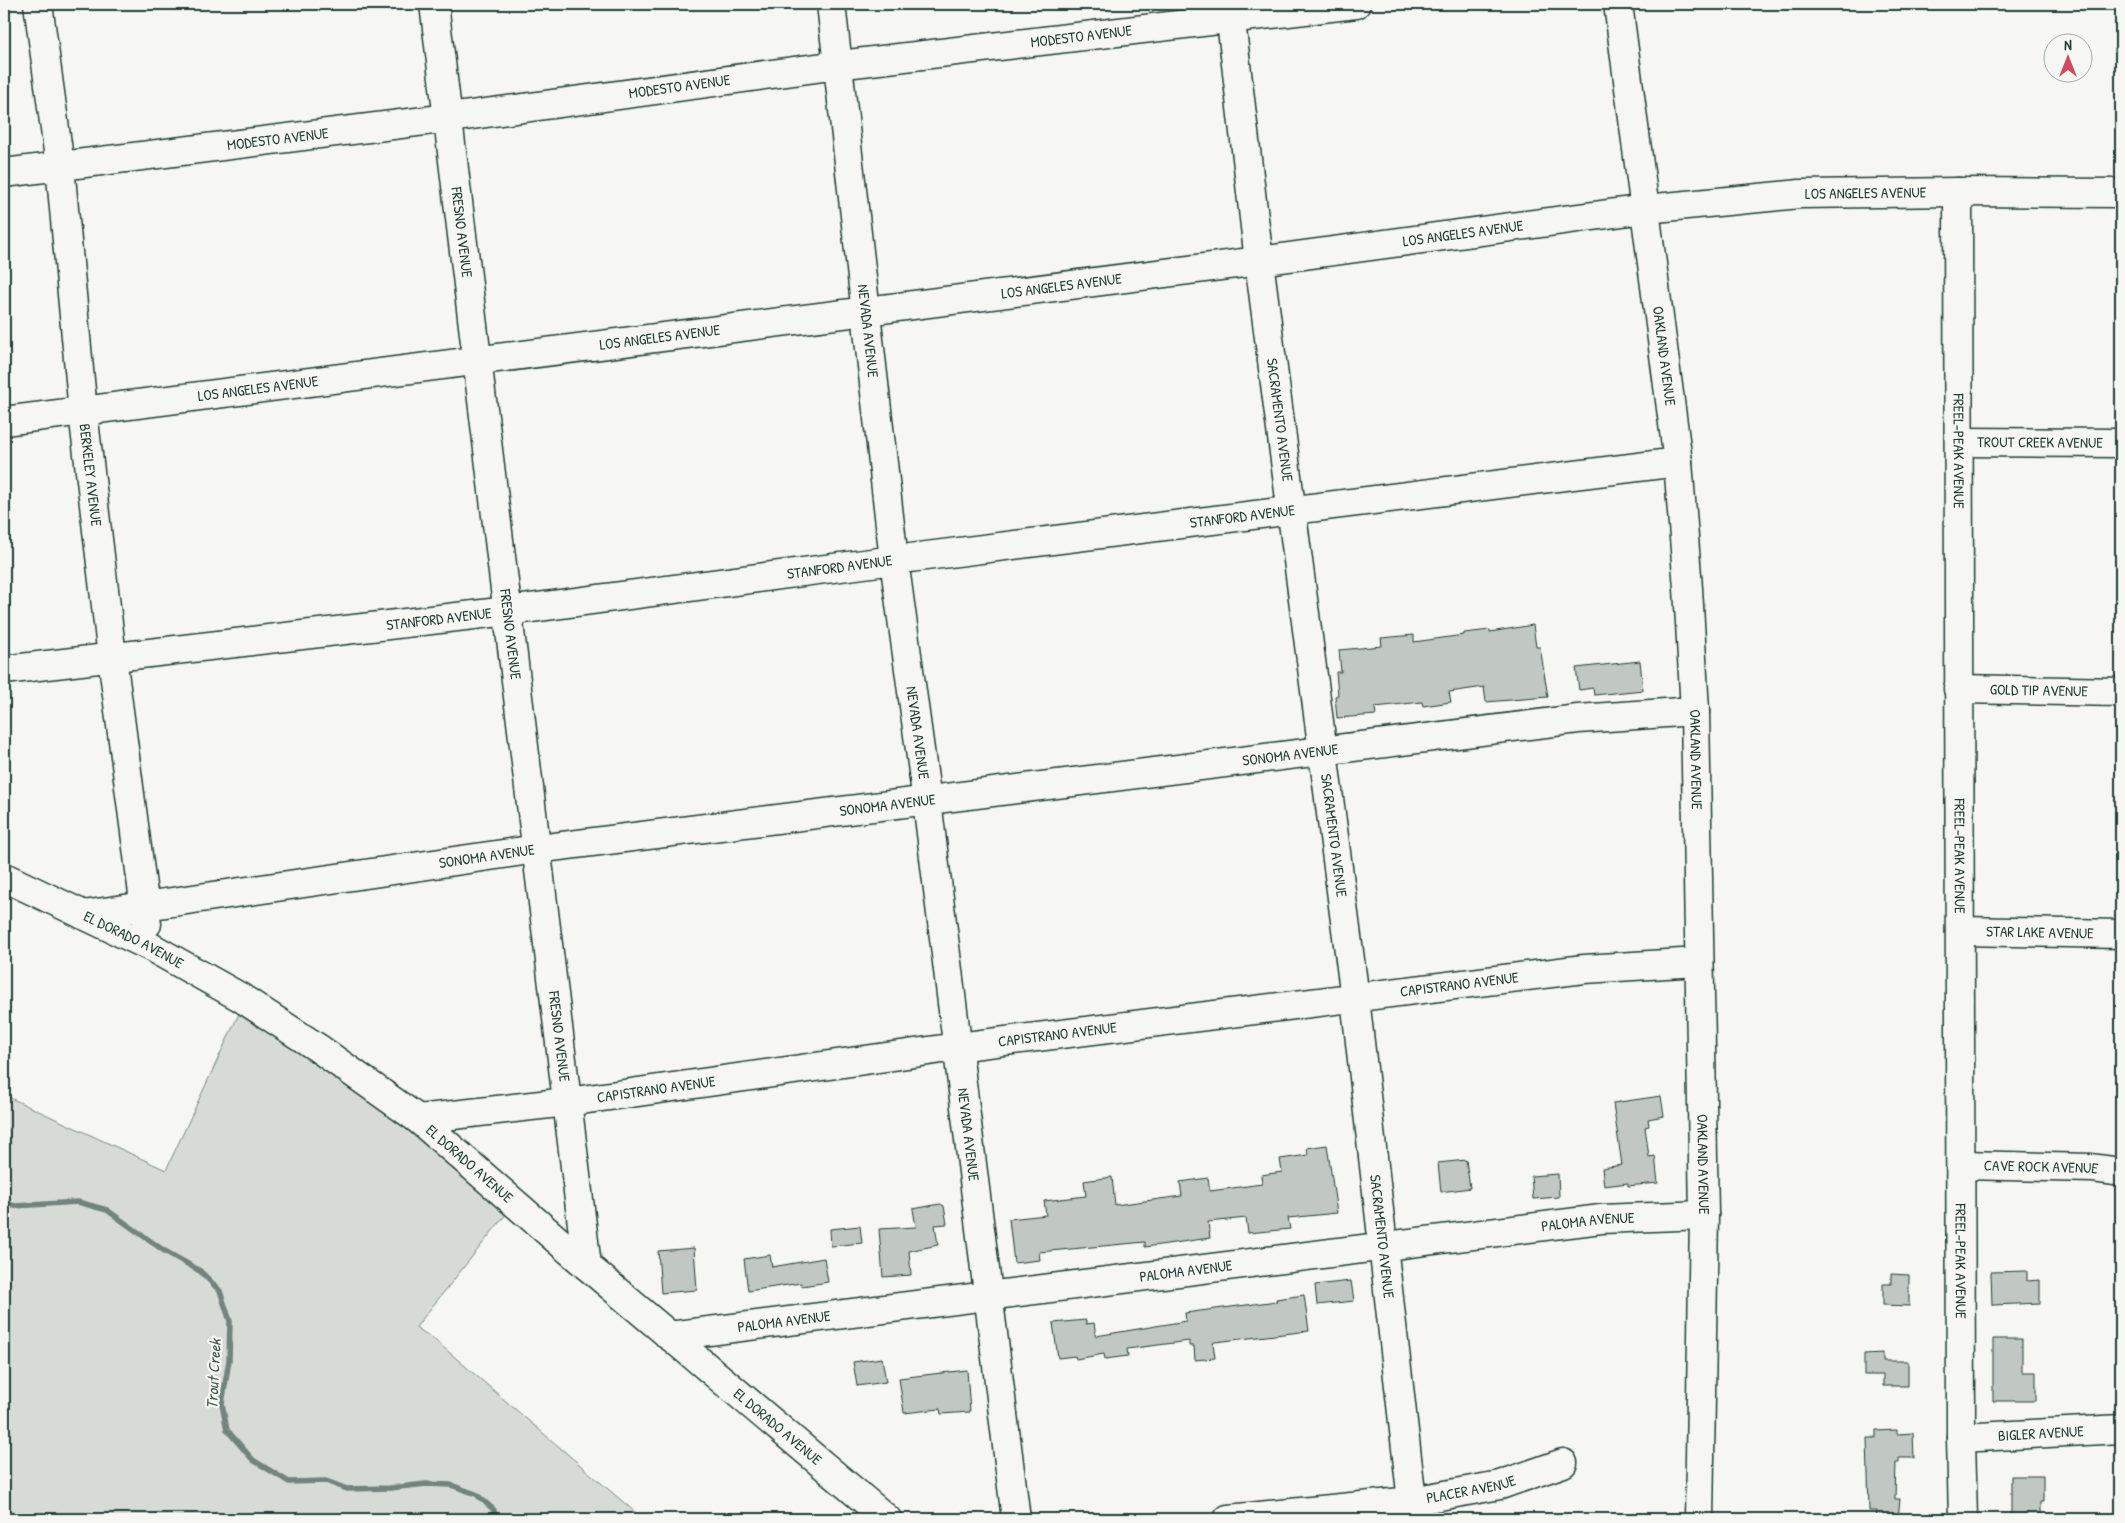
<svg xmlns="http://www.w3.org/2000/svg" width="2125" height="1523" viewBox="0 0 2125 1523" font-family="'Patrick Hand',sans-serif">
  <rect width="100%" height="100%" fill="#f6f6f2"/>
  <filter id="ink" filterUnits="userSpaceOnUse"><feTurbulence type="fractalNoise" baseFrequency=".02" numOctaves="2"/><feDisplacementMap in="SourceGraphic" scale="10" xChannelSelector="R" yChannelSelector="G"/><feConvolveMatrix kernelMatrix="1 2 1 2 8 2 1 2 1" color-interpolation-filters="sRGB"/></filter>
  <g filter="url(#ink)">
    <path fill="#d6dbd6" stroke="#7a8c85" d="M244 1003 345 1075 507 1213 416 1327 436 1341 643 1519H4V1095L166 1170Z"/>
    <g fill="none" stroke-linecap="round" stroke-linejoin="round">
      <path stroke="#72847d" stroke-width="5.5" d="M4 1203 15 1206 78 1202 107 1210 163 1250 200 1271 220 1291 230 1321 229 1360 222 1404 227 1430 253 1460 289 1482 326 1481 347 1489 390 1488 426 1484 451 1485 476 1494 494 1510 495 1519"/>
    </g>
    <path fill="#c1c8c3" stroke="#1f3d34" d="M1533 625 1536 647H1540L1548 697 1486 702 1484 687 1449 692 1451 702 1423 706 1422 702 1375 707 1376 715 1337 718 1335 696 1338 695 1336 672H1341L1339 650 1382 646 1381 638 1414 635V642L1464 635V633L1490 630V632Z
      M1640 661 1643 690 1594 695 1593 688 1579 690 1576 668Z
      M1661 1096 1664 1116 1648 1119 1649 1126 1645 1127 1649 1157 1655 1156 1658 1183 1628 1186V1183L1604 1186 1602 1168 1622 1165 1613 1103Z
      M1327 1145 1337 1213 1288 1218 1290 1229 1248 1233 1246 1218 1208 1222 1210 1238 1145 1247V1242L1039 1252 1040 1260 1014 1263 1009 1219 1046 1215 1044 1201 1086 1196 1084 1181 1112 1177 1115 1205 1182 1196 1180 1182 1208 1178 1210 1191 1262 1184 1261 1175 1282 1172 1280 1159 1308 1155 1307 1148Z
      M1466 1160 1470 1188 1441 1192 1438 1163Z
      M1558 1174 1559 1197 1533 1199 1531 1176Z
      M940 1204 944 1206 947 1224 935 1225 938 1245 909 1251 911 1275 883 1277 879 1229 916 1227 913 1209Z
      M860 1226 862 1243 831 1246 830 1229Z
      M694 1248 697 1290 661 1293 658 1251Z
      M770 1255 772 1267 824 1258 828 1282 802 1286 801 1283 748 1291 744 1259Z
      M2027 1271V1281L2040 1280V1303L1992 1305 1991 1272Z
      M1891 1274 1909 1275V1306L1883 1305V1284H1891Z
      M1351 1281 1354 1301 1317 1305 1315 1285Z
      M1304 1295 1309 1331 1215 1342 1213 1343 1215 1358 1195 1360 1194 1346H1189V1341L1127 1349 1128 1356 1105 1359 1104 1354 1076 1359 1075 1356 1058 1358 1053 1323 1086 1320V1324L1094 1323 1096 1336 1186 1321 1185 1313 1277 1301 1276 1299Z
      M1993 1339H2022V1372H2036V1401H1993Z
      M1883 1353V1361H1908V1386H1883V1375H1864V1354Z
      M882 1358 886 1382 857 1386 853 1362Z
      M967 1370 970 1412 941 1414 940 1409 904 1413 899 1378Z
      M1897 1430V1434L1913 1433 1914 1458H1899V1462H1896L1895 1499H1900L1898 1519 1876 1518 1877 1511H1869L1867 1438H1876V1431Z
      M2011 1476H2043V1502H2040V1519H2011Z"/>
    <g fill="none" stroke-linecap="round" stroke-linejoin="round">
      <g stroke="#1f3d34" stroke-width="31">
        <g id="minor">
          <path id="s1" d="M38 4 60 166 83 412 112 657 147 924"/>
          <path id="s2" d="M434 4 587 1266"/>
          <path id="s3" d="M831 4 894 560 927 801 1016 1519"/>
          <path id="s4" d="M1229 4 1259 261 1355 998 1414 1519"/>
          <path id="s5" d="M1618 4 1678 462 1688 588 1695 711 1704 1215 1699 1519"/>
          <path id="s6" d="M4 173 449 118 838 65 1356 4"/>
          <path id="s7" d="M1958 192 1961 1438 1963 1519"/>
          <path id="s8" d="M4 421 1259 261 1645 209 1800 194 1958 192 2121 193"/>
          <path id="s9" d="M1960 442 2121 443"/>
          <path id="s10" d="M4 670 508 611 894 560 1678 462"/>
          <path id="s11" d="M1958 689 2121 692"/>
          <path id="s12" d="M4 877 149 946 240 997 318 1048 418 1119 587 1266 887 1519"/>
          <path id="s13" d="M83 915 537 849 1578 719 1695 711"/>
          <path id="s14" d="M1960 931 2121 934"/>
          <path id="s15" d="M418 1119 567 1102 957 1047 1584 969 1699 962"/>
          <path id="s16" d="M1961 1165 2092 1168 2121 1172"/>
          <path id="s17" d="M669 1336 1601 1219 1704 1215"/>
          <path id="s18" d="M1961 1438 2121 1429"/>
          <path id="s19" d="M1228 1519 1412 1501 1500 1485 1563 1463"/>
        </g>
      </g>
      <use href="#minor" stroke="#f6f6f2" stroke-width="28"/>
    </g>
  </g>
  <g text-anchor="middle" stroke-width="4.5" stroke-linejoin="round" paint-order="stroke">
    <g font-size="15" fill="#1f3d34" stroke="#f6f6f2">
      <text dy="5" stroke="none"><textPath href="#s6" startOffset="1086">MODESTO AVENUE</textPath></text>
      <text dy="5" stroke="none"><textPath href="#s6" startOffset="681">MODESTO AVENUE</textPath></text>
      <text dy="5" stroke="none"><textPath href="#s6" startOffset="276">MODESTO AVENUE</textPath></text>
      <text dy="5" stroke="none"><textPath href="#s8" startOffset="1876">LOS ANGELES AVENUE</textPath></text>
      <text dy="5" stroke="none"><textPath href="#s2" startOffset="230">FRESNO AVENUE</textPath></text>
      <text dy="5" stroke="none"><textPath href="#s8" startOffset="1471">LOS ANGELES AVENUE</textPath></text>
      <text dy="5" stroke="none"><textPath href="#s8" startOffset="1066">LOS ANGELES AVENUE</textPath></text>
      <text dy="5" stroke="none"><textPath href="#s3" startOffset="329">NEVADA AVENUE</textPath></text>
      <text dy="5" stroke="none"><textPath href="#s8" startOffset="661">LOS ANGELES AVENUE</textPath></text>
      <text dy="5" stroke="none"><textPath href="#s5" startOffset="355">OAKLAND AVENUE</textPath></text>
      <text dy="5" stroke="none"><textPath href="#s8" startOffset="256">LOS ANGELES AVENUE</textPath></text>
      <text dy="5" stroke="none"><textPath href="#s4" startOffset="419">SACRAMENTO AVENUE</textPath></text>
      <text dy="5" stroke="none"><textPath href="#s9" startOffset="80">TROUT CREEK AVENUE</textPath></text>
      <text dy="5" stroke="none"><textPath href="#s7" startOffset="259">FREEL-PEAK AVENUE</textPath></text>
      <text dy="5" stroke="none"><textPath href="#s1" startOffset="474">BERKELEY AVENUE</textPath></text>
      <text dy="5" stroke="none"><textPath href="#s10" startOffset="1248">STANFORD AVENUE</textPath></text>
      <text dy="5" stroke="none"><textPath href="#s10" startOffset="842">STANFORD AVENUE</textPath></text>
      <text dy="5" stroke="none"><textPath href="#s10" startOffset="438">STANFORD AVENUE</textPath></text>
      <text dy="5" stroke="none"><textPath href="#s2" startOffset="635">FRESNO AVENUE</textPath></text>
      <text dy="5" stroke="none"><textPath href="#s11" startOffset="81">GOLD TIP AVENUE</textPath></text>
      <text dy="5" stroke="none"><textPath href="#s3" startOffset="734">NEVADA AVENUE</textPath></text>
      <text dy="5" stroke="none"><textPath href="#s13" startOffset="1218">SONOMA AVENUE</textPath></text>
      <text dy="5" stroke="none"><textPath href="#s5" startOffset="760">OAKLAND AVENUE</textPath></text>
      <text dy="5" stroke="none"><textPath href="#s13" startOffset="812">SONOMA AVENUE</textPath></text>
      <text dy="5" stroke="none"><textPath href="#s4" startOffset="838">SACRAMENTO AVENUE</textPath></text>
      <text dy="5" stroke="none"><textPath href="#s7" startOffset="664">FREEL-PEAK AVENUE</textPath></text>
      <text dy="5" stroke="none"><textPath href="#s13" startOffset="408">SONOMA AVENUE</textPath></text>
      <text dy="5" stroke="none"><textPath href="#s14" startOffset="80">STAR LAKE AVENUE</textPath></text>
      <text dy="5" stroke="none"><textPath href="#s12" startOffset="144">EL DORADO AVENUE</textPath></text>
      <text dy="5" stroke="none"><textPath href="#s15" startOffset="1050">CAPISTRANO AVENUE</textPath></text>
      <text dy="5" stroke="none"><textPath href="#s15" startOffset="645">CAPISTRANO AVENUE</textPath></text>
      <text dy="5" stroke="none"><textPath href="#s2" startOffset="1040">FRESNO AVENUE</textPath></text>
      <text dy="5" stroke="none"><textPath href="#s15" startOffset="240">CAPISTRANO AVENUE</textPath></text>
      <text dy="5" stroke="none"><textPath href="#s3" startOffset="1139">NEVADA AVENUE</textPath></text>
      <text dy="5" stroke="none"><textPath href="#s12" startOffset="549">EL DORADO AVENUE</textPath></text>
      <text dy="5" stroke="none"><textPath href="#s5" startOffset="1165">OAKLAND AVENUE</textPath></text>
      <text dy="5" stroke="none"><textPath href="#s16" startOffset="80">CAVE ROCK AVENUE</textPath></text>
      <text dy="5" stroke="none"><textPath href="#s17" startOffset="926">PALOMA AVENUE</textPath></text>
      <text dy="5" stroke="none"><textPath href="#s4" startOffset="1242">SACRAMENTO AVENUE</textPath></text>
      <text dy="5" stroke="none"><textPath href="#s7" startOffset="1069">FREEL-PEAK AVENUE</textPath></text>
      <text dy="5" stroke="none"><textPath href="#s17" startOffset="521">PALOMA AVENUE</textPath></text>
      <text dy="5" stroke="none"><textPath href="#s17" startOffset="116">PALOMA AVENUE</textPath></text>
      <text dy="5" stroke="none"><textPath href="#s12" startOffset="954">EL DORADO AVENUE</textPath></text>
      <text dy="5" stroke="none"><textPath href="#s18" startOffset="80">BIGLER AVENUE</textPath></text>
      <text dy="5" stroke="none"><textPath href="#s19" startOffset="245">PLACER AVENUE</textPath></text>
    </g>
    <g font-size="16" font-style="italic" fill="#425a52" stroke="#f6f6f2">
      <text transform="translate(213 1374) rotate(-87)" y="6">Trout Creek</text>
    </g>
  </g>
  <rect width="2125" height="1523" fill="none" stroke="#f6f6f2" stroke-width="20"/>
  <rect x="10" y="10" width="2105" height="1503" fill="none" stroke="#1f3d34" stroke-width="2" filter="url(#ink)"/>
  <g transform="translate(2068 58)"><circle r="24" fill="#f6f6f2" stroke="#a0aca6"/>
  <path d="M0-4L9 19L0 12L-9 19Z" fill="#d1495b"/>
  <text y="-8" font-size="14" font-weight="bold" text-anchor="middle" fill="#1f3d34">N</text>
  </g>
</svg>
